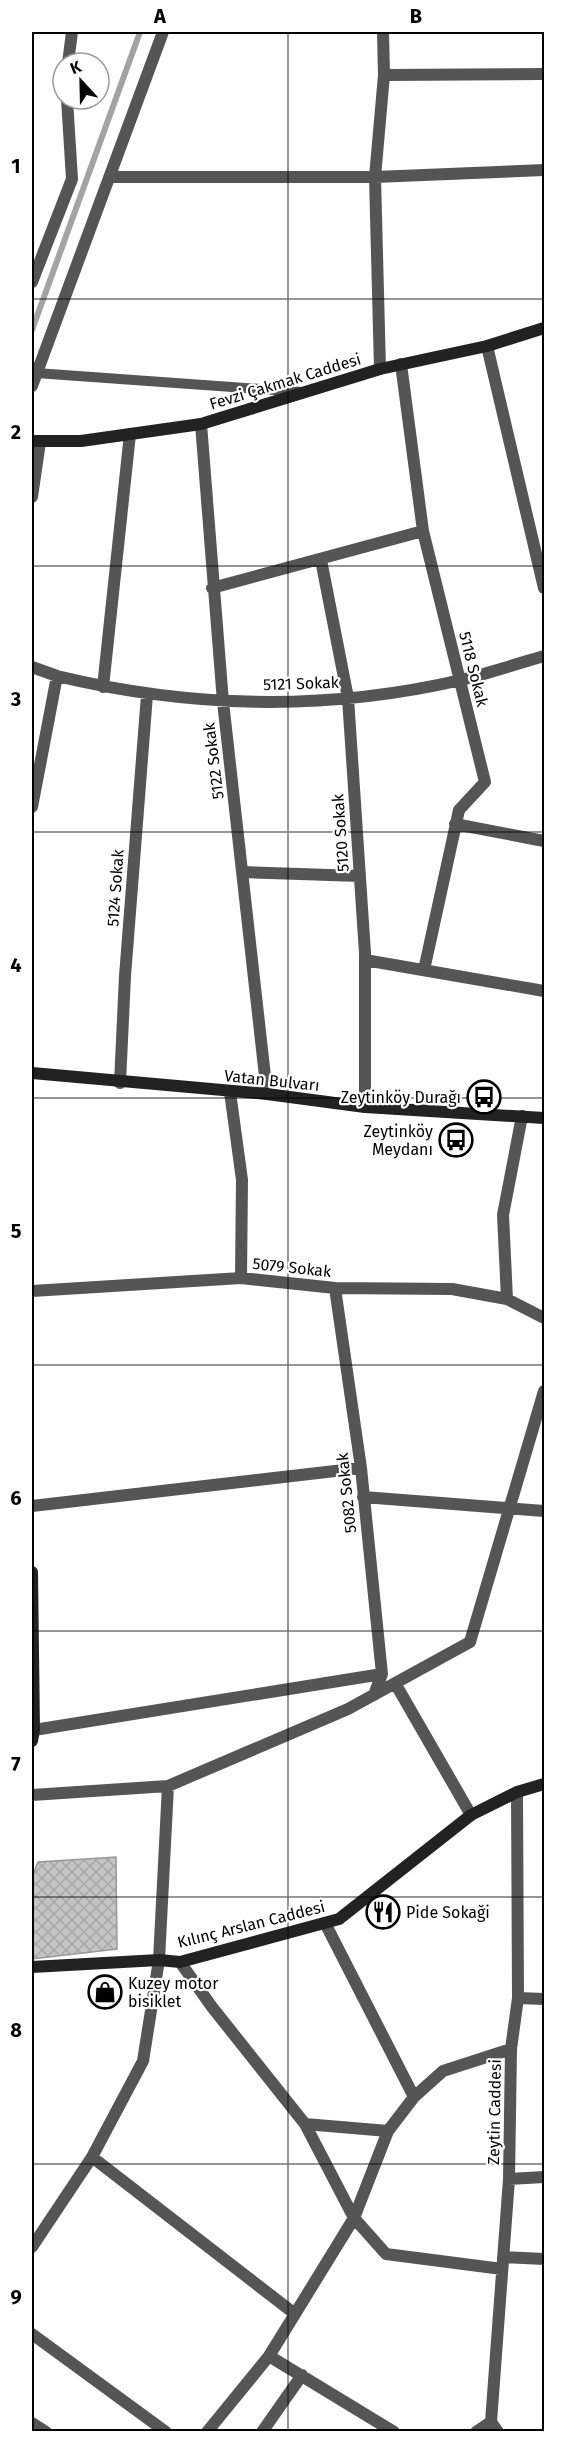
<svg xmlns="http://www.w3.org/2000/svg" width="576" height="2463" viewBox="0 0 576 2463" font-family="'Fira Sans',sans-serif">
  <defs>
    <pattern id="building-cross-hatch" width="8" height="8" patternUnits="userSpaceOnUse" patternTransform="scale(1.5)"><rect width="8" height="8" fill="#c4c4c4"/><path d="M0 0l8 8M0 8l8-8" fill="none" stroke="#a7a7a7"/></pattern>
  </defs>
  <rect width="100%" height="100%" fill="#fff"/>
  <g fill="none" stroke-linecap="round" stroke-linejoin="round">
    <path stroke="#a3a3a3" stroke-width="6" d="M32 330 140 32"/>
  </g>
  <path fill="url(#building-cross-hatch)" stroke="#999" stroke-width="1.5" d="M116 1857 117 1949 32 1959V1877L38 1862Z"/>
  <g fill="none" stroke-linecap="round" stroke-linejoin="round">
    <path stroke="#555" stroke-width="10" d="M36 373 302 392"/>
    <path stroke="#555" stroke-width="12" d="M68 63 72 32
      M384 75 544 74
      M111 177H375L544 170
      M32 282 72 179 67 99
      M487 346 544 588
      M401 364 423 531 485 782 459 810 424 970
      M380 369 375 177 384 75 383 32
      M32 386 163 32
      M201 424 223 702 267 1094
      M32 497 40 442
      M321 560 348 698 365 953V1107
      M212 588 423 531
      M32 667 57 676 32 807
      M57 676C190 708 327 711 461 680 489 673 517 664 544 656
      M103 687 130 434
      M455 824 544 841
      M242 872 360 876
      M365 960 544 991
      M120 1083 125 976 147 695
      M230 1092 242 1180 241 1278
      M335 1288 361 1468 382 1674 374 1695
      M32 1291 241 1278 335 1288 452 1289 507 1299 544 1318
      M507 1299 503 1215 522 1116
      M363 1497 544 1511
      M32 1506 361 1468
      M395 1683 471 1815
      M34 1730 382 1674
      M32 1795 168 1786 348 1709 470 1642 544 1391
      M325 1923 414 2097
      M180 1962 212 2007 305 2124 354 2218 386 2254 502 2269
      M518 1998 544 1999
      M305 2124 388 2131
      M92 2157 295 2314
      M509 2179 544 2177
      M32 2247 92 2157 143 2061 159 1960 168 1786
      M503 2257 544 2259
      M32 2334 166 2432
      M269 2356 394 2432
      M32 2423 46 2432
      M207 2432 269 2356 295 2314 354 2218 388 2131 414 2097 443 2071 511 2049
      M262 2432 302 2375
      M476 2432 491 2422
      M498 2432 491 2422 509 2179 511 2049 518 1998 517 1792"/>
    <path stroke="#222" stroke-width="12" d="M32 441H81L201 424 380 369 487 346 544 328
      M32 1073 267 1094 365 1107 544 1118
      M32 1572 34 1730 32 1741
      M32 1967 159 1960 180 1962 339 1919 471 1815 517 1792 544 1784"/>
  </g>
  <path fill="none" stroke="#000" stroke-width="1.5" stroke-opacity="0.55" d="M288 32V2432M32 299H544M32 566H544M32 832H544M32 1098H544M32 1365H544M32 1631H544M32 1897H544M32 2164H544"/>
  <defs>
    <g id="bus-ring" transform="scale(1.725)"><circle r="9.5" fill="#fff" stroke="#000" stroke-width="1.5"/><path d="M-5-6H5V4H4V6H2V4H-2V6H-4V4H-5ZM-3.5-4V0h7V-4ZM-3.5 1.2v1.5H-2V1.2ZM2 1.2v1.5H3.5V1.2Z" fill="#000"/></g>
    <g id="restaurant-ring" transform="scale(1.725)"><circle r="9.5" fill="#fff" stroke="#000" stroke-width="1.5"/><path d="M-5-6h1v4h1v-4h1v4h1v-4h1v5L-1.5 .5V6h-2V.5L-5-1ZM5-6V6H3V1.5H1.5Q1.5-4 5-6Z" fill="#000"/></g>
    <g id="shop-ring" transform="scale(1.725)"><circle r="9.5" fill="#fff" stroke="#000" stroke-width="1.5"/><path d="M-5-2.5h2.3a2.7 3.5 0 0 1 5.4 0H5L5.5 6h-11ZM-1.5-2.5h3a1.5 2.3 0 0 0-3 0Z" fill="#000"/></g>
  </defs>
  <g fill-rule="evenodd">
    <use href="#bus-ring" x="484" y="1097"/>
    <use href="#bus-ring" x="456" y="1140"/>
    <use href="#restaurant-ring" x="383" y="1912"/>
    <use href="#shop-ring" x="105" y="1992"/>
  </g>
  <g text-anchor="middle" stroke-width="4.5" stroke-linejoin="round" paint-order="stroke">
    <g font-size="16" fill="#000" stroke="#fff">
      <text transform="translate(285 381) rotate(-17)" y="6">Fevzi Çakmak Caddesi</text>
      <text transform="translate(474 669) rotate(76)" y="6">5118 Sokak</text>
      <text transform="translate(301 683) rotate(-2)" y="6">5121 Sokak</text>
      <text transform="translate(213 761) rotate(-97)" y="6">5122 Sokak</text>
      <text transform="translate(340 833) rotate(-94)" y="6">5120 Sokak</text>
      <text transform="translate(115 888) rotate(-86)" y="6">5124 Sokak</text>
      <text transform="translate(272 1080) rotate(6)" y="6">Vatan Bulvarı</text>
      <text transform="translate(292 1267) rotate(6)" y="6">5079 Sokak</text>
      <text transform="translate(346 1493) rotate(-96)" y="6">5082 Sokak</text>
      <text transform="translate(251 1924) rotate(-14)" y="6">Kılınç Arslan Caddesi</text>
      <text transform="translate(494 2112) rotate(-89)" y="6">Zeytin Caddesi</text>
    </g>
    <g font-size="16" fill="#000" stroke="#fff" text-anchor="end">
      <text x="461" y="1103">Zeytinköy Durağı</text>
      <text x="433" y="1137">Zeytinköy<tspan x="433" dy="18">Meydanı</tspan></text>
      <text x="406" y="1918" text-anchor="start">Pide Sokaği</text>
      <text x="128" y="1989" text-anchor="start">Kuzey motor<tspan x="128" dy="18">bisiklet</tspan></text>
    </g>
  </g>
  <rect width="576" height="2463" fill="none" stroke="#ffffff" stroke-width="66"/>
  <g transform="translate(81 81) rotate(338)"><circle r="28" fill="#ffffff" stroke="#999999" stroke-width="1.5"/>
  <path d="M0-4.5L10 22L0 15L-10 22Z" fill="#000000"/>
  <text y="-9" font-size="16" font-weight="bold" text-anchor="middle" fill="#000000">K</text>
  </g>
  <rect x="33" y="33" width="510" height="2397" fill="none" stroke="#000" stroke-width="2"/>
  <g font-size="20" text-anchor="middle" font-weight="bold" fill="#000">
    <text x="160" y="23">A</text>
    <text x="416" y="23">B</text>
    <text x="16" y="173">1</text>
    <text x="16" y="439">2</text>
    <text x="16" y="706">3</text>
    <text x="16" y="972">4</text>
    <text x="16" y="1238">5</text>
    <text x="16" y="1505">6</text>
    <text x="16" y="1771">7</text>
    <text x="16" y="2037">8</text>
    <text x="16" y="2304">9</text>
  </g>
</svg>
